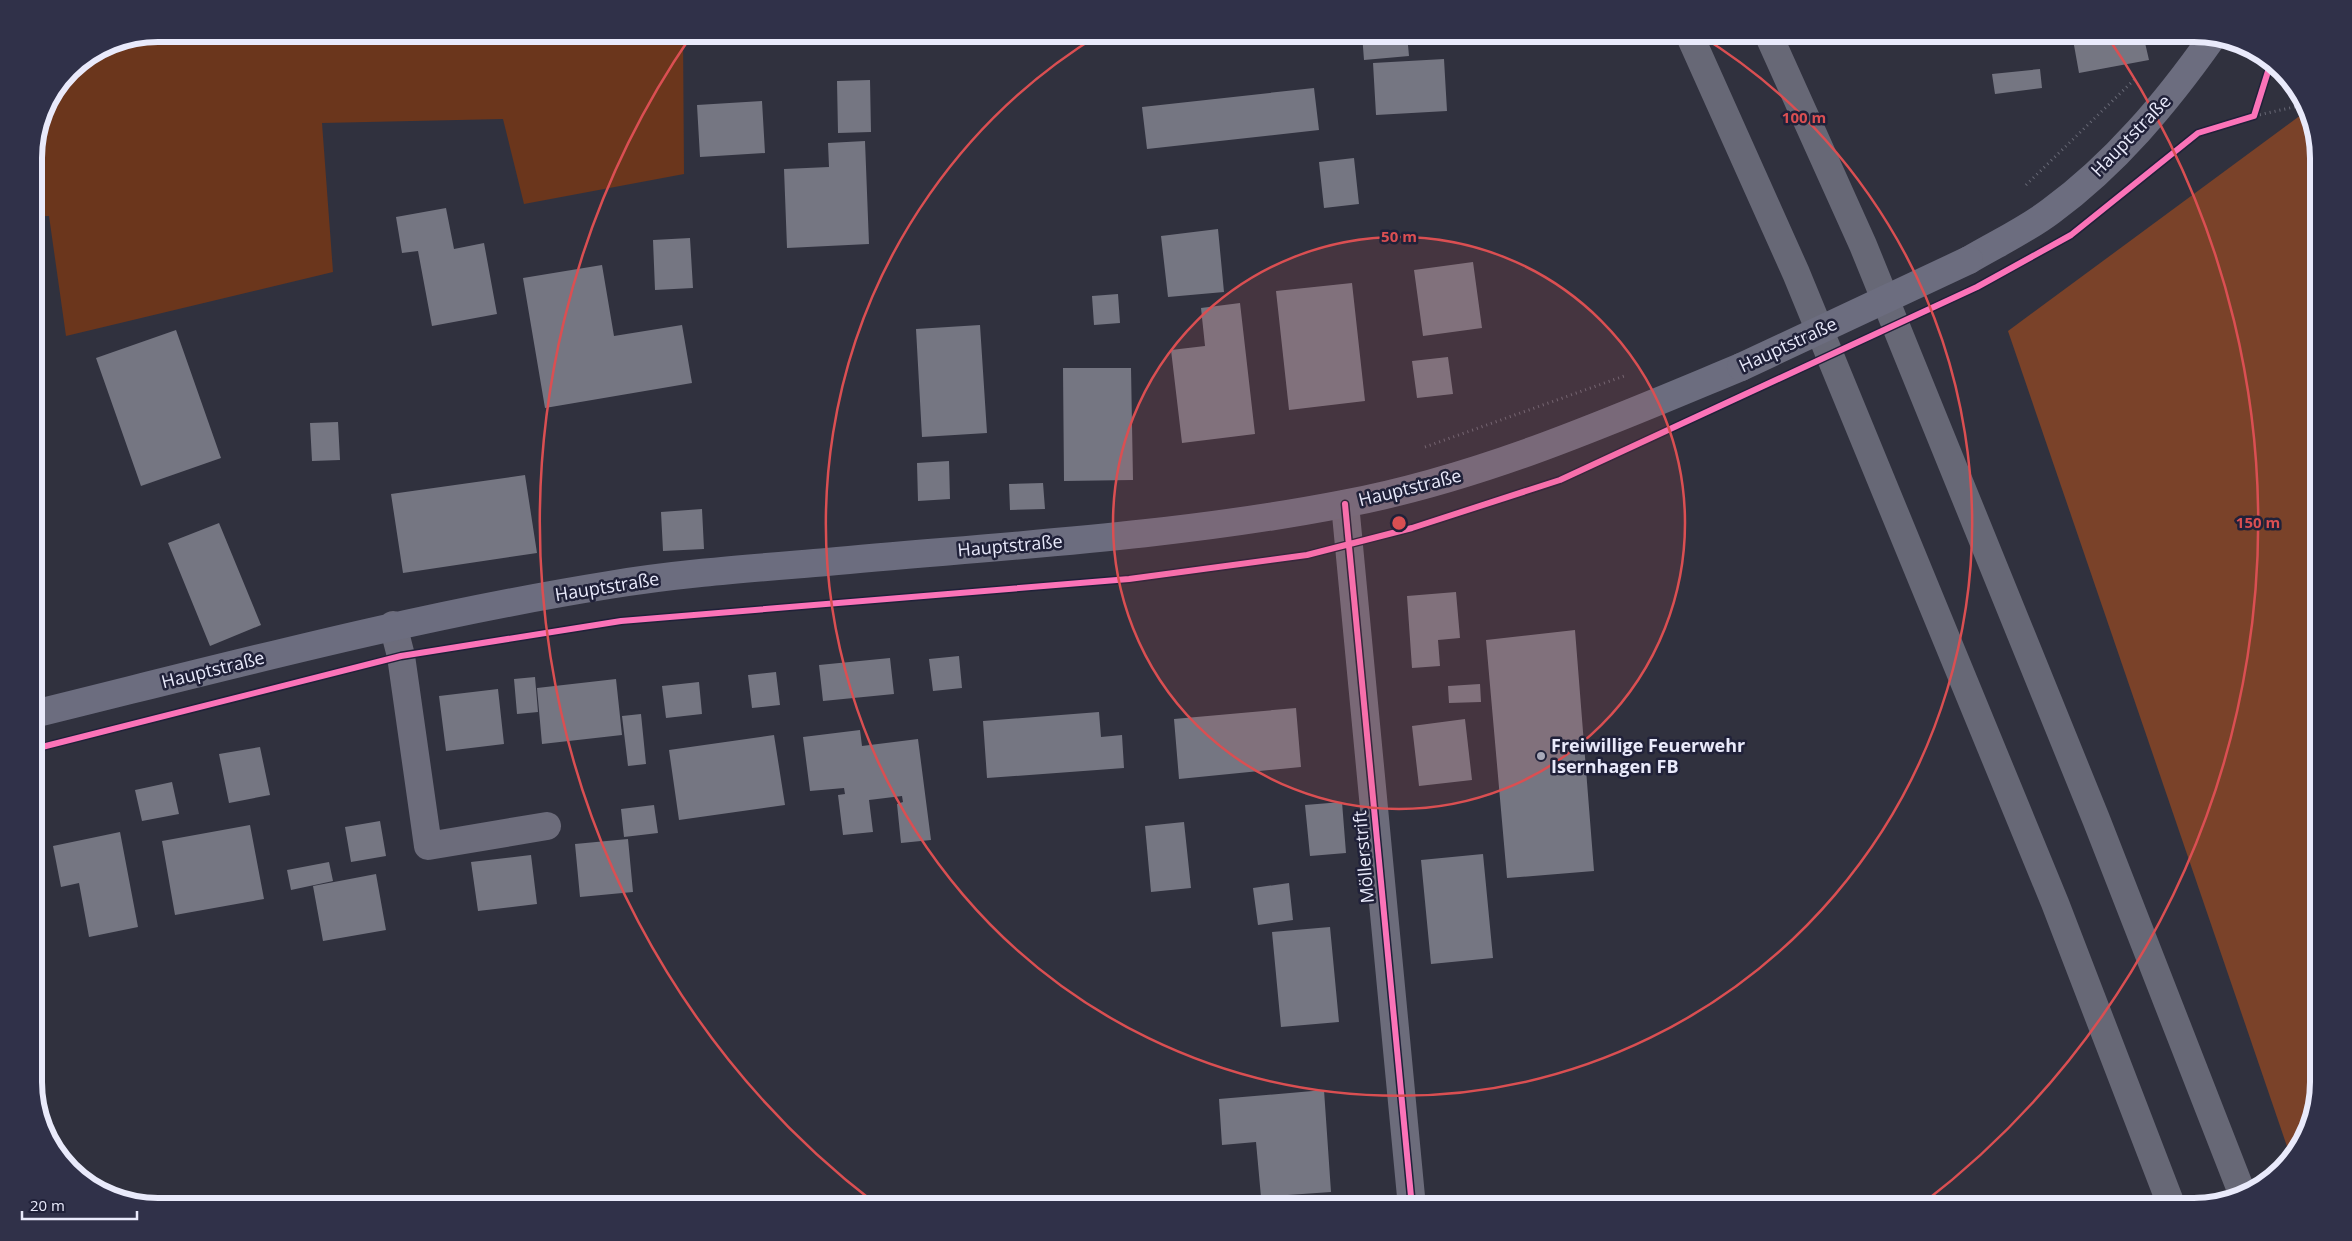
<svg xmlns="http://www.w3.org/2000/svg" width="2352" height="1241" viewBox="0 0 2352 1241" font-family="'Open Sans',sans-serif">
  <rect width="100%" height="100%" fill="#30313e"/>
  <path fill="#6b361c" d="M158 34H683L684 174 524 204 503 119 322 123 333 272 66 336 49 216H34V150L46 103 70 70 111 43Z"/>
  <path fill="#7a4229" d="M2305 112 2318 150V1083L2305 1138 2290 1155 2008 331Z"/>
  <path fill="#757682" d="M1362 34H1407L1409 56 1364 60Z
    M2072 34H2143L2149 60 2079 73Z
    M1444 59 1447 111 1376 115 1373 63Z
    M2040 69 2042 88 1995 94 1992 74Z
    M870 80 871 132 838 133 837 81Z
    M1314 88 1319 130 1147 149 1142 107Z
    M762 101 765 153 700 157 697 105Z
    M865 141 869 244 787 248 784 169 829 167 828 143Z
    M1354 158 1359 204 1324 208 1319 162Z
    M446 208 454 249 484 243 497 314 432 326 418 251 402 253 396 217Z
    M1218 229 1224 292 1168 297 1161 236Z
    M690 238 693 288 655 290 653 240Z
    M1473 262 1482 328 1423 336 1414 270Z
    M602 265 614 336 682 325 692 383 545 408 523 278Z
    M1352 283 1365 401 1289 410 1276 291Z
    M1118 294 1120 323 1094 325 1092 296Z
    M1240 303 1255 434 1182 443 1171 350 1205 346 1201 308Z
    M980 325 987 433 922 437 916 329Z
    M176 330 221 458 141 486 96 358Z
    M1448 357 1453 394 1417 398 1412 361Z
    M1063 368H1131L1133 480 1064 481Z
    M338 422 340 460 312 461 310 423Z
    M949 461 950 499 918 501 917 463Z
    M525 475 537 553 403 573 391 494Z
    M1043 483 1045 509 1010 510 1009 484Z
    M702 509 704 549 663 551 661 512Z
    M219 523 261 625 210 646 168 543Z
    M1456 592 1460 638 1438 640 1440 666 1412 668 1407 596Z
    M1575 630 1594 871 1507 878 1486 640Z
    M959 656 962 688 933 691 929 659Z
    M890 658 894 694 823 701 819 665Z
    M776 672 780 705 752 708 748 675Z
    M535 677 538 712 517 714 514 679Z
    M616 679 622 735 542 744 537 688Z
    M699 682 702 714 666 718 662 686Z
    M1480 684 1481 702 1449 703 1448 686Z
    M498 689 504 744 446 751 439 696Z
    M1296 708 1301 767 1179 779 1174 719Z
    M1099 712 1101 737 1122 735 1124 768 987 778 983 721Z
    M641 714 646 764 628 766 622 716Z
    M1465 719 1472 780 1419 786 1412 726Z
    M860 730 862 746 918 739 931 840 901 843 897 804 903 802 902 796 869 800 873 832 843 835 838 795 845 794 844 788 810 791 803 737Z
    M774 735 785 805 679 820 669 750Z
    M260 747 270 795 229 803 219 754Z
    M172 782 179 814 142 821 135 790Z
    M1342 802 1346 853 1310 856 1305 805Z
    M654 805 658 833 624 837 621 809Z
    M380 821 386 856 351 862 345 827Z
    M1184 822 1191 888 1151 892 1145 826Z
    M250 825 264 899 175 915 162 841Z
    M120 832 138 927 89 937 79 883 61 887 53 846Z
    M628 839 633 892 580 897 575 844Z
    M1483 854 1493 958 1431 964 1421 860Z
    M531 855 537 904 478 911 471 862Z
    M329 862 333 881 291 890 287 870Z
    M376 874 386 930 323 941 313 886Z
    M1289 883 1293 920 1258 925 1253 888Z
    M1330 927 1339 1022 1281 1027 1272 932Z
    M1324 1090 1331 1192 1261 1197 1256 1142 1222 1145 1219 1099Z"/>
  <g fill="none" stroke-linecap="round" stroke-linejoin="round">
    <path stroke="#686976" stroke-width="3" stroke-dasharray="1 4" stroke-linecap="butt" d="M2254 115 2270 65
      M2151 171 2198 133 2254 116 2303 105
      M2026 185 2136 78
      M1425 447 1627 375
      M1539 487 1569 476
      M1382 535 1450 516
      M536 635 621 621 1129 579 1315 553"/>
    <path stroke="#6c6c7b" stroke-width="28" d="M1345 504 1412 1207
      M393 625 401 656 428 846 547 826"/>
    <path stroke="#6c6d7f" stroke-width="28" d="M1969 260C1996 244 2026 230 2051 211 2115 164 2166 103 2212 38
      M34 714C225 667 415 616 609 585 681 573 755 568 827 562 999 546 1173 537 1343 504 1482 478 1611 421 1741 367"/>
    <path stroke="#676876" stroke-width="28" d="M1689 34 1796 273 2055 903 2172 1207
      M1768 34 1863 245 2096 819 2242 1193"/>
    <path stroke="#6c6d7f" stroke-width="28" d="M1741 367 1969 260"/>
    <g stroke="#202139" stroke-width="9">
      <path id="cycleway" d="M1345 504 1412 1207
        M34 749 401 656 621 621 1129 579 1307 555 1412 528 1560 480 1977 287 2071 235 2198 133 2254 116 2270 65"/>
    </g>
    <use href="#cycleway" stroke="#fb73b8" stroke-width="6"/>
  </g>
  <circle cx="1399" cy="523" r="286" fill="#da4f52" fill-opacity=".12"/>
  <g fill="none" stroke="#da4f52" stroke-width="2.5">
    <circle cx="1399" cy="523" r="286"/>
    <path d="M1698 34A573 573 0 1 1 1100 34"/>
    <path d="M876 1204A859 859 0 0 1 691 36M2107 36A859 859 0 0 1 1922 1204"/>
  </g>
  <circle fill="#a8a9b9" stroke="#202139" stroke-width="2" cx="1541" cy="756" r="5"/>
  <g text-anchor="middle" stroke-width="5" stroke-linejoin="round" paint-order="stroke">
    <g font-size="18" fill="#e9eafb" stroke="#202139">
      <text transform="translate(2131 136) rotate(-46)" y="6">Hauptstraße</text>
      <text transform="translate(1788 345) rotate(-25)" y="6">Hauptstraße</text>
      <text transform="translate(1410 488) rotate(-14)" y="6">Hauptstraße</text>
      <text transform="translate(1010 546) rotate(-5)" y="6">Hauptstraße</text>
      <text transform="translate(607 587) rotate(-9)" y="6">Hauptstraße</text>
      <text transform="translate(213 670) rotate(-14)" y="6">Hauptstraße</text>
      <text transform="translate(1364 857) rotate(-95)" y="6">Möllerstrift</text>
    </g>
    <g font-size="18" font-weight="bold" fill="#e9eafb" stroke="#202139" text-anchor="start">
      <text x="1551" y="752">Freiwillige Feuerwehr<tspan x="1551" dy="21">Isernhagen FB</tspan></text>
    </g>
  </g>
  <path d="M0 0H2352V1241H0ZM158 42H2194A116 116 0 0 1 2310 158V1082A116 116 0 0 1 2194 1198H158A116 116 0 0 1 42 1082V158A116 116 0 0 1 158 42Z" fill="#303149" fill-rule="evenodd"/>
  <path fill="none" stroke="#e9eafb" stroke-width="6" d="M158 42H2194A116 116 0 0 1 2310 158V1082A116 116 0 0 1 2194 1198H158A116 116 0 0 1 42 1082V158A116 116 0 0 1 158 42Z"/>
  <circle cx="1399" cy="523" r="8" fill="#da4f52" stroke="#202139" stroke-width="2.5"/>
  <g font-size="15" text-anchor="middle" font-weight="bold" fill="#da4f52" stroke="#202139" stroke-width="5" stroke-linejoin="round" paint-order="stroke">
    <text x="1804" y="123">100 m</text>
    <text x="1399" y="242">50 m</text>
    <text x="2258" y="528">150 m</text>
  </g>
  <path d="M22 1211v8h115v-8" fill="none" stroke="#e9eafb" stroke-width="2.5"/>
  <text x="30" y="1211" font-size="15" fill="#e9eafb" stroke="#202139" stroke-width="4" paint-order="stroke">20 m</text>
</svg>
